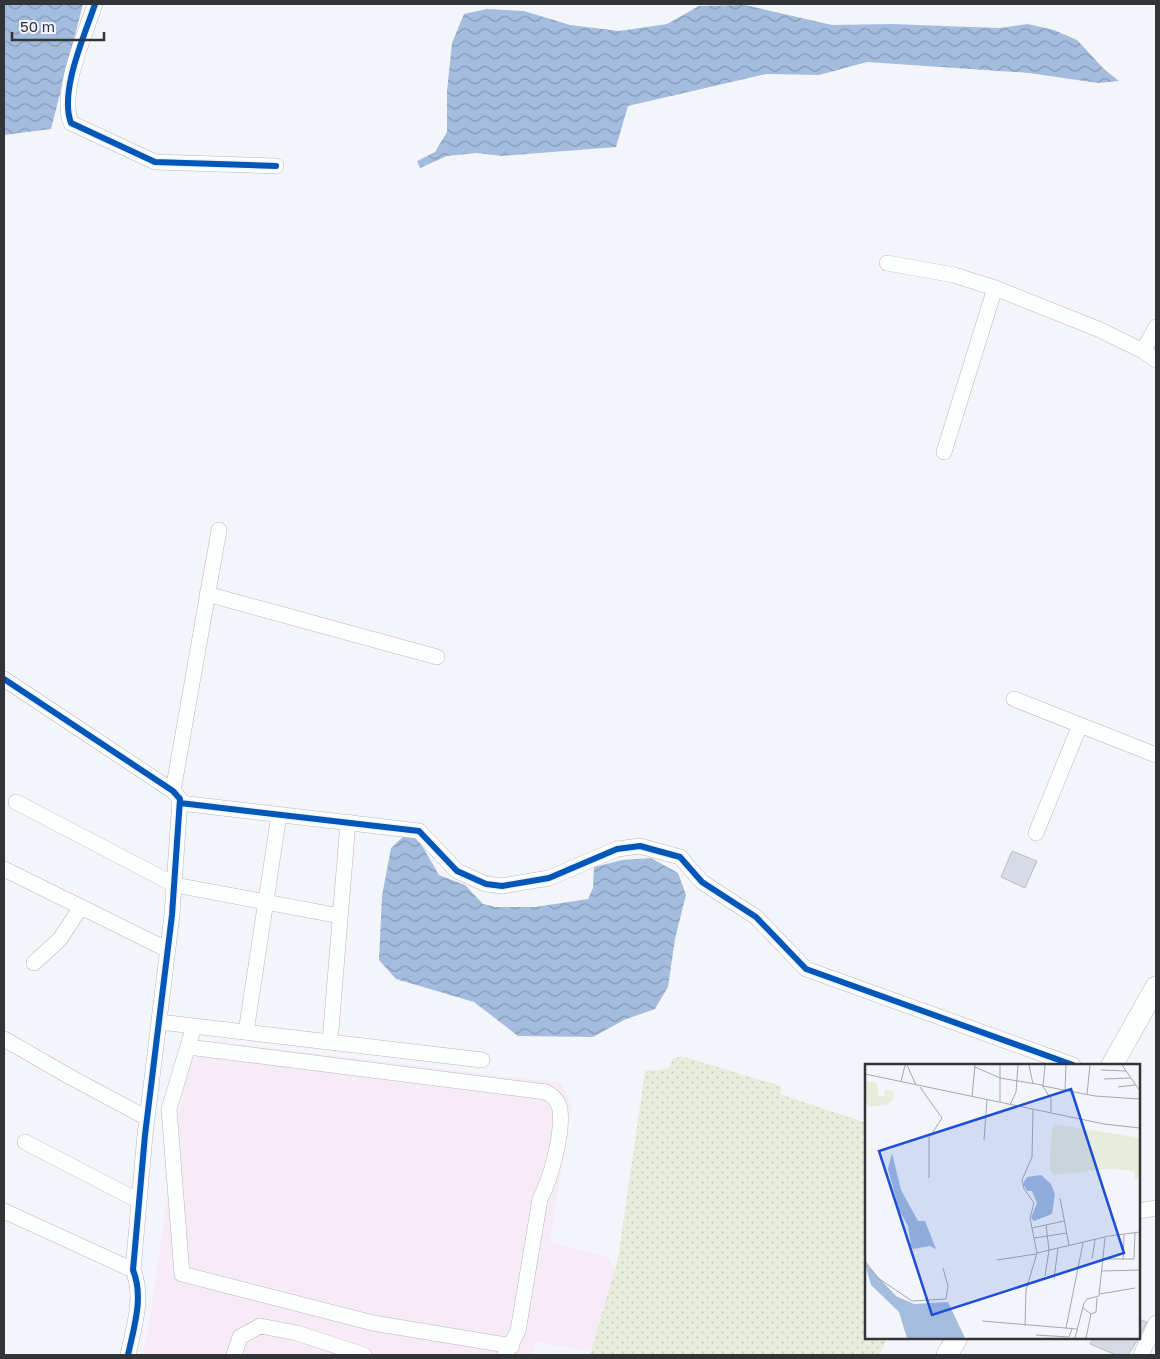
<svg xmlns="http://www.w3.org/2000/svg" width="1160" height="1359" viewBox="0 0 1160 1359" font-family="'Golos Text',sans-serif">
<defs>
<pattern id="grass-dots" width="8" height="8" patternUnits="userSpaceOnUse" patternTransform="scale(1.25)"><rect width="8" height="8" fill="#e8eddb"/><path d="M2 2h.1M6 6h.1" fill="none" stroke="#c7ccbd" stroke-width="1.8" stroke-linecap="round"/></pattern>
<pattern id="water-waves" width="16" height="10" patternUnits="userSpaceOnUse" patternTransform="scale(1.25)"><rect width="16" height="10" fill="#a4bdde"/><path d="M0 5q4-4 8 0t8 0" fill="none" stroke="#869ab5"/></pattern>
</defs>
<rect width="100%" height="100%" fill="#f4f5fb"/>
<path fill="#f6ebf7" d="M190,1039L561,1083L571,1105L550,1242L608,1257L617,1274L598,1344L588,1351L536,1342L531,1355H142L149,1325Z"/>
<path fill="url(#grass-dots)" d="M681,1056L781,1086L780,1094L866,1123V1338H888L879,1355H590L618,1259L645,1071L668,1069L673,1059Z"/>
<path fill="url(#water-waves)" d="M4,4H83L51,129L4,135Z
M745,5L832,25L892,24L999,28L1028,24L1054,30L1077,40L1104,69L1119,81L1098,83L1029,73L867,62L819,75L766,74L628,106L616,147L502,156L477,153L447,156L420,168L417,161L435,152L447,132V91L452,43L464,14L487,9L524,11L570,25L619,31L667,24L699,6Z
M407,833L416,835L439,875L465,885L483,904L496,907H535L588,899L593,888L594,867L622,860L651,858L678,873L686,895L675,939L668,987L655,1009L624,1020L593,1037L518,1036L474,1002L396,979L379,960L382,896L391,848Z"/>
<path fill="#d7dae7" stroke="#bebec2" d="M1012,851L1037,861L1025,888L1001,877Z
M1139,1319L1147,1322L1139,1337Z
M1094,1338H1139L1128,1355H1116L1090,1344Z"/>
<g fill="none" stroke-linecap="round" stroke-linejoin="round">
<defs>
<path id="minor" d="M95,4C85,35 59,91 71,123L155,162L276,166
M887,263L954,275L995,288L1098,329L1143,351L1156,360
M1143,351L1156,327
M944,452L995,288
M207,594L437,657
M4,679L173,791L180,799L172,915L145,1135L133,1270C144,1297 134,1327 128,1355
M1014,699L1156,755
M173,791L219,530
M16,802L175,885L340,916
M180,803L419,831L457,871L486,884L502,886L549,878L617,849L640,846L680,857L702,882L756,917L806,969L1073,1065
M1036,833L1080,725
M4,869L168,950
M34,963L60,939L81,907
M160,1022L482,1060
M194,1026L169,1109L182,1274L373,1323L512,1346
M246,1032L279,815
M4,1039L72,1078L147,1118
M330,1042L348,822
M188,1047L546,1092C553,1096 559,1101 560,1110C563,1134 551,1178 540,1199L518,1331L505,1355
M25,1142L139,1201
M4,1211L133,1270
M1139,1211L1156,1208
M234,1355L240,1337L260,1326L297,1333L364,1355
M1141,1355L1156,1323"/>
<path id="highway" d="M1112,1065L1156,987
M947,1355L957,1338"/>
</defs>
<use href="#minor" stroke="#b8b8bc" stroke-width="16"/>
<use href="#highway" stroke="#b8b8bc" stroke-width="22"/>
<use href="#minor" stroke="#fdfefe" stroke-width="15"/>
<use href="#highway" stroke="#fdfefe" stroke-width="21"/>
<defs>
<path id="cycleway" d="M95,4C85,35 59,91 71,123L155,162L276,166
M4,679L173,791L180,799L172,915L145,1135L133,1270C144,1297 134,1327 128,1355
M180,803L419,831L457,871L486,884L502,886L549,878L617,849L640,846L680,857L702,882L756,917L806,969L1073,1065"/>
</defs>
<use href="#cycleway" stroke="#f1f3fe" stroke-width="9"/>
<use href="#cycleway" stroke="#0057b8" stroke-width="6"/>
</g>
<g transform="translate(865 1064)">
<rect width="275" height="275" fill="#f4f5fb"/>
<path d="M0,17L12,19L14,33L19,32L20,26L29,27L28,36L22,41L4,43L0,36ZM188,60L275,74V115H270L269,107L242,105L189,111L185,106V91Z" fill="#e8eddb"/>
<path d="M27,89L36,126L53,157H60L71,185L65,182L48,185L46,182L43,162L34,146L23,105ZM176,111L186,120L190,130L187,150L169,157L166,154L172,139L167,127H162L158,120L162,113ZM0,199L31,232L49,240L83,238L100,274H42L34,248L6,221Z" fill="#a4bdde"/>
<path fill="none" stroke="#a7a8ad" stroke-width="1" d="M42,1L51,21M164,1L168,20M180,1L178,22L230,32L275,35M257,1L275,27M110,3L135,14L177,21L186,35V48M236,6L261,7M0,10L239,60L275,64M239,15L265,14M36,18L40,1M55,23L77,54L64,74V114M253,23L270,21M200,27L201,1M222,30L225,1M107,33L110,1M135,38V1M145,41L151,28L153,1M168,46L167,93L157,116L159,125L169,139L165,154L172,189M119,76L122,36M195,134L204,181M167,164L199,157M169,174L202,169M227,195L230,176M238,195H269L270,169M132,196L171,190M258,196L259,170M0,197L13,214L47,237L81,235L83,222L78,204M237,207L275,206M180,212L184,186L181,161M189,215L193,184M235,230L270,224M218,244L226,250L221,274M226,250L231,248L232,234M117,257L212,265M160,262L161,226L172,189L244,172L275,168M201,264L218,179M171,271L204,273L207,265M210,274L219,239L222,235L234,232L240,174"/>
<path fill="#1d4ed8" fill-opacity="0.15" stroke="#1d4ed8" stroke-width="2.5" d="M206,25L259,189L67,251L14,87Z"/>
<rect width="275" height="275" fill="none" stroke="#333437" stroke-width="2.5"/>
</g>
<rect width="1160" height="1359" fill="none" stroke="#333437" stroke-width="10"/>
<path d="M12 32v8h92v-8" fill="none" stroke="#333437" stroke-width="2.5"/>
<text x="20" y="32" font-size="15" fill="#333437" stroke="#f1f3fe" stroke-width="4" paint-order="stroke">50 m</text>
</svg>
